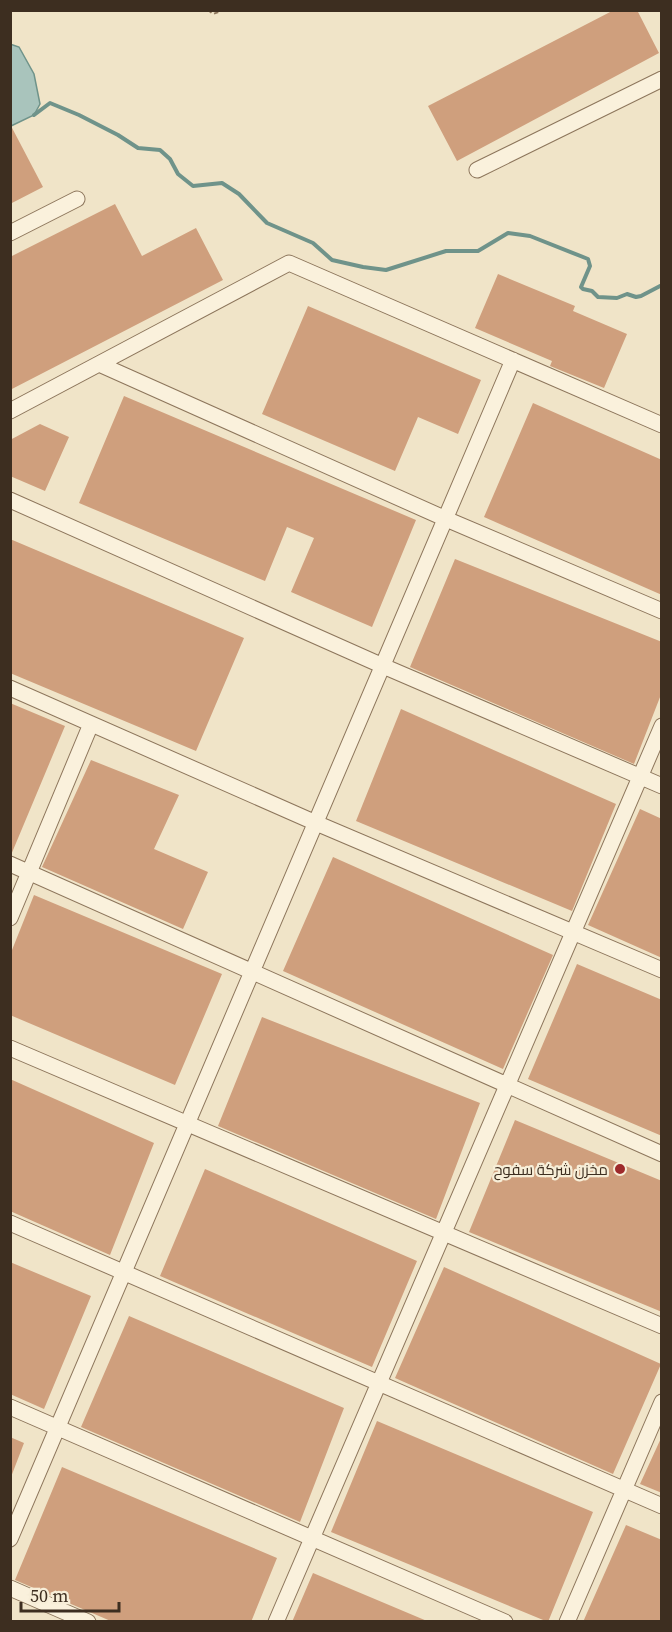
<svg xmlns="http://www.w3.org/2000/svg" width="672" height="1632" viewBox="0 0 672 1632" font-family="'Source Serif 4',Cairo,serif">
<rect width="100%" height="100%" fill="#f0e4c8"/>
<path fill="#a9c4bc" stroke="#6f938a" stroke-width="1.5" d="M10,44L19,47L34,74L40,104L34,115L11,126Z"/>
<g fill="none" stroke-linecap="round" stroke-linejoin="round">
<path stroke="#6f938a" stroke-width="4" d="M34,115L50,103L79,115L118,135L138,148L160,150L170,159L178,174L193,186L222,183L239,194L267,223L313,243L332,260L363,267L386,270L446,251H478L508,233L530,236L588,259L590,266L581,287L583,289L592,291L598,297L617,298L627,294L636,297L641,296L662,285"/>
</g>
<path fill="#cf9f7d" d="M614,10H637L659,53L457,161L428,106Z
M10,124L43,187L10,204Z
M115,204L142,256L196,228L223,280L10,390V257Z
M498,274L575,306L573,311L627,334L604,388L550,366L552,361L475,328Z
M308,306L481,380L458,434L418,417L395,471L262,414Z
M124,396L416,520L372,627L291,592L314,538L287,527L265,581L79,503Z
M533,403L662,460V595L484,517Z
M40,424L69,437L45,491L10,476V440Z
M10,539L244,638L196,751L10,673Z
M455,559L662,642V692L634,764L410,667Z
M10,703L65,726L11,855L10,854Z
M401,709L616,804L572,911L356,821Z
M91,760L179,795L154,849L208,872L183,929L42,867Z
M640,809L662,819V958L588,925Z
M333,857L553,955L503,1069L283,971Z
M34,895L222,974L175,1085L10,1015V955Z
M577,964L662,1000V1136L528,1079Z
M262,1017L480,1103L436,1219L218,1126Z
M10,1079L154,1143L110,1255L10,1211Z
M515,1120L662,1181V1312L469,1232Z
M205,1169L417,1261L372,1367L160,1276Z
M10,1262L91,1296L44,1409L10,1394Z
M444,1267L661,1364L613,1474L395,1378Z
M129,1316L344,1408L300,1522L81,1427Z
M377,1421L593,1512L548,1622L331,1532Z
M662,1436V1493L640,1484Z
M10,1437L24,1443L11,1477H10Z
M62,1467L277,1558L251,1622H113L15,1580Z
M626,1525L662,1540V1622H583Z
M313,1573L427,1621V1622H292Z"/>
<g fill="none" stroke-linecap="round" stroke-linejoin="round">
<defs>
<path id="minor" d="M477,170L662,79
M10,233L77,199
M99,364L446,519L662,611
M10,411L289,263L662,425
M10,500L383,666L662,786
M10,688L316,823L662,970
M10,864L662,1154
M10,918L91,724
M10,1048L662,1326
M10,1223L662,1506
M10,1407L505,1622
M10,1539L513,360
M10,1588L88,1622
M276,1622L662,726
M567,1622L662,1402"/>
</defs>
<use href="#minor" stroke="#8d765c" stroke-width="17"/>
<path stroke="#8d765c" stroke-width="2" stroke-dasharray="4.5 3" stroke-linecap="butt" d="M208,10L213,14L224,10"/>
<use href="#minor" stroke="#faf1dc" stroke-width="15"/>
</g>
<circle fill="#9e2a2b" stroke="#f7eed8" stroke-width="2" cx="620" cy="1169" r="6"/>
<g text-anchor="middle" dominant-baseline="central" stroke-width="4.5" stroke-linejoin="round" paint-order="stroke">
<g font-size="15" fill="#3d2e20" stroke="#f7eed8" text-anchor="end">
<text x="608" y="1169">مخزن شركة سفوح</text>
</g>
</g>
<rect width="672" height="1632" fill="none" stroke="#3d2e20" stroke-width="24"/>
<path d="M21 1602v9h98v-9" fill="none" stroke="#3d2e20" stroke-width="3"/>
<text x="30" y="1602" font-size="18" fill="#3d2e20" stroke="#f7eed8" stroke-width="4.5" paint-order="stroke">50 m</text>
</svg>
